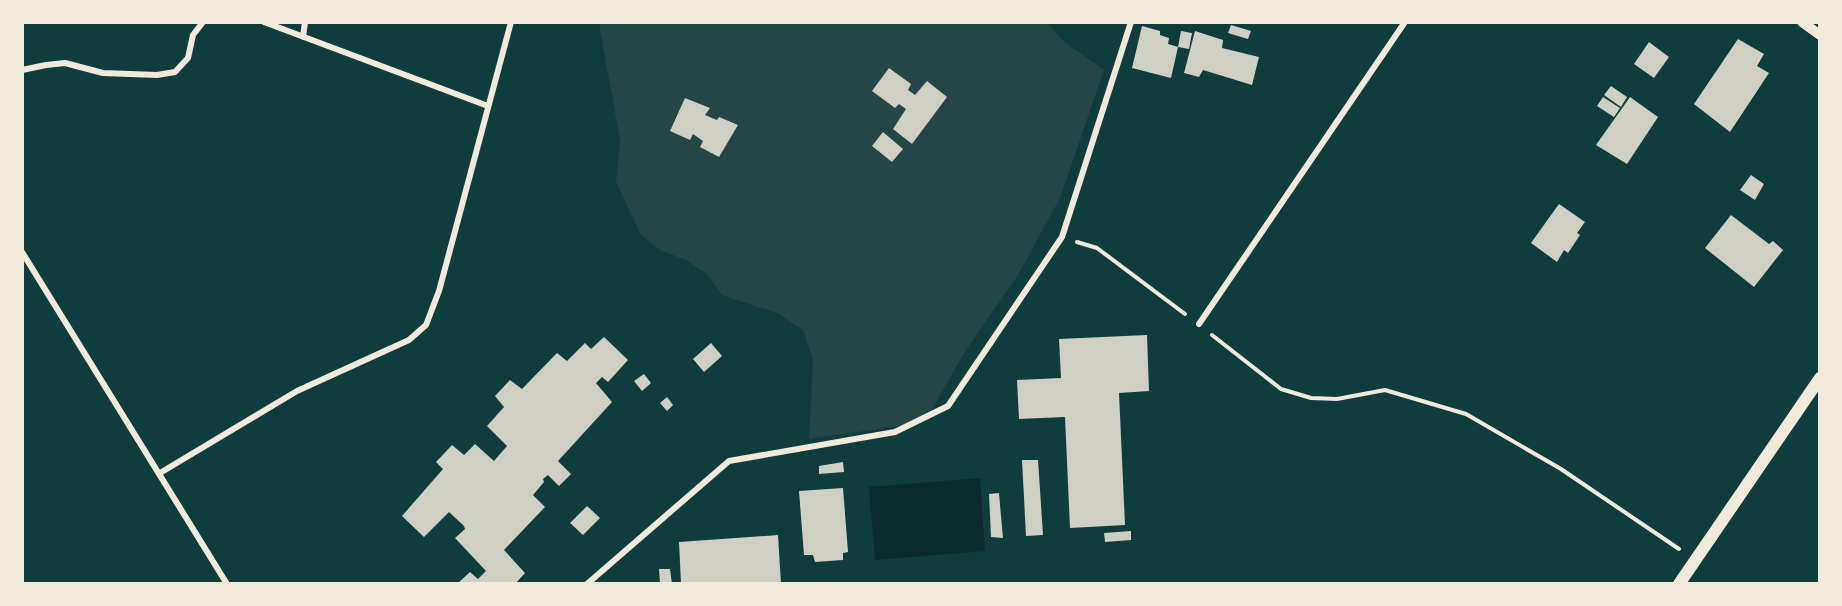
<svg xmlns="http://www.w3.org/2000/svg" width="1842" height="606" viewBox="0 0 1842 606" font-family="Helvetica,sans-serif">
<rect width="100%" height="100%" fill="#0f3d3e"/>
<path fill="#244646" d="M599,23H1048L1063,41L1104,70L1060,198L1018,275L966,350L931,411L920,423L809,439L813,360L803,330L777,313L722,295L707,274L686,260L660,250L641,235L616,182L620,140Z"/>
<path fill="#0a2a2b" d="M980,478L985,551L875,560L869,487Z"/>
<path fill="#cfcfc3" d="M1231,25L1251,31L1248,39L1228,33Z
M1142,26L1160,31V35L1169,38L1168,44L1178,47L1171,78L1132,68Z
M1181,31L1192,33L1189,49L1178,47Z
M1195,31L1223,40L1222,48L1259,57L1252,85L1203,70L1199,77L1184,73Z
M1738,39L1764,54L1757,66L1769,73L1730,132L1694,104Z
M1649,42L1669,57L1654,78L1634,64Z
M889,68L911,84L908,90L915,95L927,81L947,97L912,144L893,129L906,109L899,104L895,108L872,91Z
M1611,86L1627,97L1621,107L1604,95Z
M1603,97L1620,108L1614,117L1597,106Z
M1630,97L1658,117L1627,164L1596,145Z
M685,98L710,108L705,115L717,120L719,117L738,125L719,157L700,147L703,141L693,134L690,140L670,131Z
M883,132L903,149L892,162L872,146Z
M1751,175L1764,184L1755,200L1740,190Z
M1559,204L1585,222L1577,233L1580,235L1568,253L1564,250L1557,262L1531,243Z
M1731,215L1769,244L1773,241L1783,250L1754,287L1705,248Z
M1147,335L1149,391L1119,393L1125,525L1070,528L1065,417L1019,419L1017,380L1061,378L1059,339Z
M604,337L628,360L608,382L602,377L596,383L612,402L558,461L571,474L559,486L548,475L543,479L544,482L533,495L545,507L504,550L525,573L515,584H457L470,572L478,579L486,571L455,538L465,529L464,526L449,512L424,537L402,516L443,469L436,462L452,445L464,455L475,444L494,461L507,446L487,426L504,407L495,396L510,380L522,389L557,353L567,361L585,343L591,349Z
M711,343L722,356L704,372L693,359Z
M644,374L651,383L642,391L634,381Z
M667,397L673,405L667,411L660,403Z
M1022,460H1038L1043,535L1026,536Z
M843,462L844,472L819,474V466Z
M843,488L848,552L843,553V560L815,562L813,555H804L799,491Z
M999,493L1003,538L991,537L989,494Z
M587,506L600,518L583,535L570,523Z
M1131,531V540L1105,542L1104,533Z
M778,535L781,584H681L679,542Z
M659,569H670L672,584H660Z"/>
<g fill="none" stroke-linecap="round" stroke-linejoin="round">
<path stroke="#f1e9da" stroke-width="4" d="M1077,242L1097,248L1185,314
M1212,335L1281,389L1311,398L1337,399L1385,390L1466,414L1561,469L1679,549"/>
<path stroke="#f1e9da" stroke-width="6" d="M264,22L488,106
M303,37L305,22
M22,70L46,65L65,63L103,73L157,75L175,72L188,58L193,35L203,22
M22,252L227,584
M1199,324L1405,22
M160,473L297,391L409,340L426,325L439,291L511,22
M587,584L729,461L895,432L948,406L1062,237L1131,22"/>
<path stroke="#f1e9da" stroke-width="10" d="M1802,22L1820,35"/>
<path stroke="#f1e9da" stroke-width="12" d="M1679,584L1820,378"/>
</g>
<rect width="1842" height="606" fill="none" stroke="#f1e9da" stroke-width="48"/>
</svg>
